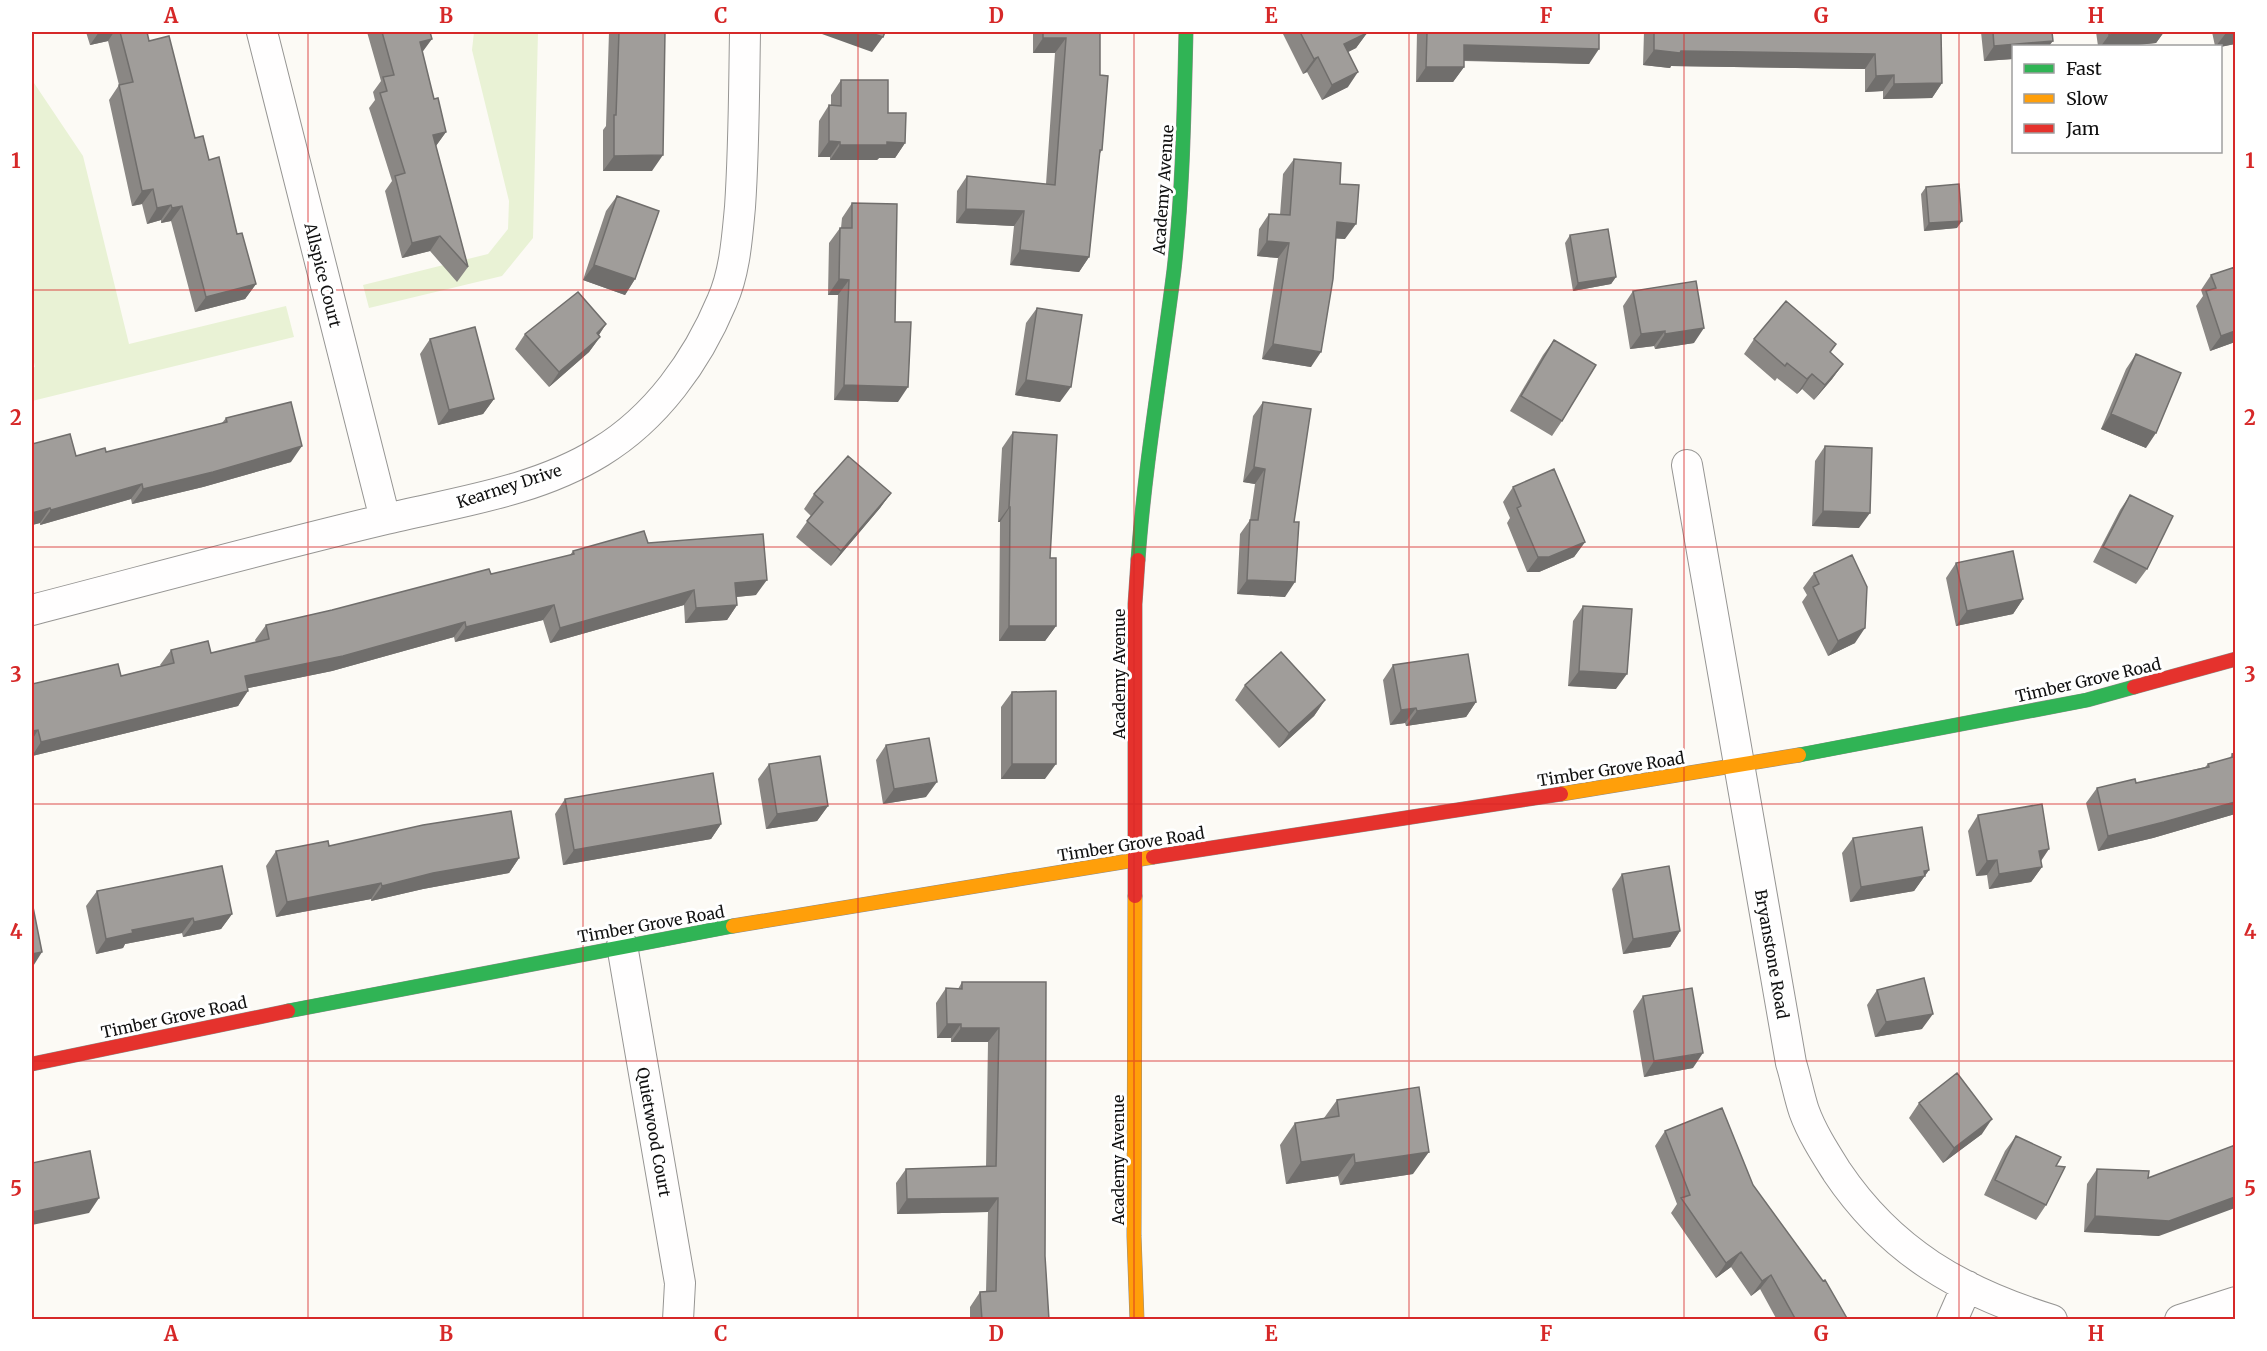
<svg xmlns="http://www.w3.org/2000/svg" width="2267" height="1351" viewBox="0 0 2267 1351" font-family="Merriweather,serif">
<rect width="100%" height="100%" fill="#fcfaf5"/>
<path fill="#e9f2d5" d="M474,32H538L533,238L502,276L369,308L363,285L488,254L508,229L509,201L472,50Z
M32,80L83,156L129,344L286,306L294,337L32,401V368L35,367L32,353Z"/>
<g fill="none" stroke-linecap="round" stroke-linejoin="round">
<defs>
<path id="street" d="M262,32L385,519
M1687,465L1791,1063C1796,1079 1799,1096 1804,1111C1812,1133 1825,1153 1837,1172C1891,1252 1961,1292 2052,1320
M32,610C148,580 265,548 382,520C456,502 535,492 600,452C656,418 697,361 722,301C735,272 737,238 740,207C744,149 744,90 745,32
M622,945L680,1283L678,1320
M1952,1320L1967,1286
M2180,1320L2236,1302"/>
<path id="fast" d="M1138,560C1145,463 1162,366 1174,270C1183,190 1184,112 1186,32
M1799,755L2087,700L2134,687
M288,1011L733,926"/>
<path id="slow" d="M1561,794L1799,755
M1135,896L1134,1236L1137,1320
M733,926L1153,857"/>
<path id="jam" d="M2134,687L2236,659
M1153,857L1561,794
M1135,896V604L1138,560
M32,1064L288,1011"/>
</defs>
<use href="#street" stroke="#969593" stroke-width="32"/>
<use href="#fast" stroke="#8d8c8a" stroke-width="15"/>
<use href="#slow" stroke="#8d8c8a" stroke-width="15"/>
<use href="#jam" stroke="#8d8c8a" stroke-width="15"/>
<use href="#street" stroke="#fffefe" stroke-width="30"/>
<use href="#fast" stroke="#30b455" stroke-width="14"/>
<use href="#slow" stroke="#ff9f0a" stroke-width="14"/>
<use href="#jam" stroke="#e5322d" stroke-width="14"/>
</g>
<path fill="#8a8784" d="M86,32H147L149,41L195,138L209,160L256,284L245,299L195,312L171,221L161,223V220L147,224L142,204L132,206L109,100L119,85L108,41L90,45Z
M367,32H430L422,52L434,99L446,132L436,146L468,267L457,282L430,251L402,258L385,191L392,181L369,108L375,100L373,92L381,81Z
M609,32H665L652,171H603V130L606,126Z
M1033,32H1100V75L1102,150L1099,155L1089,257L1079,272L1010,265L1014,226L956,223L957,191L967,176L1046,184L1055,53H1033Z
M1282,32H1366L1367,33L1356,48L1348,52V87L1322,100L1307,72L1303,74Z
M1417,32H1599L1589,64L1464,61V67L1453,82H1416Z
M1644,32H1941L1942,83L1932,98L1883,99V91L1865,92V69L1671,66L1670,68L1643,65Z
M1981,32H2052L2013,46V59L1984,61Z
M2096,32H2164L2156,43L2128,46H2098Z
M2212,32H2235V44L2220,47L2215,46Z
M841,80L888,113L905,143L895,158H879L877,160H830V157H818L819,121L829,105H831V95Z
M1294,159L1340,184L1345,239L1336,238L1311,367L1262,359L1278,258L1257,256L1259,229L1269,214L1280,215L1283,174Z
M1926,187L1957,228L1924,231L1921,194Z
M617,196L635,279L625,295L583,280L606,211Z
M852,203L895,322L898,402L834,400L838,295H828L829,243L840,228H841L842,218Z
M1570,235L1616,277L1611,284L1573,291L1565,243Z
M2235,267V342L2210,351L2196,306L2203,296L2201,290L2211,275Z
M1633,291L1694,343L1655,349L1654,346L1630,349L1623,306Z
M1037,308L1060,402L1015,395L1026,323Z
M606,324L599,335L600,337L589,352L549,387L515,349L525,334Z
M430,339L494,399L483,414L438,425L420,354Z
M1754,339L1830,353L1843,364L1832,379L1814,400L1802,389L1797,394L1777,378L1775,381L1744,354Z
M1554,340L1562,421L1552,436L1510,411L1543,355Z
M2136,354L2146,448L2101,429L2126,369Z
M1263,402L1294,522L1285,597L1237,594L1240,534L1250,520L1255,484L1243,482L1253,416Z
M226,418L291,462L203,487L132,504L131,499L40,525V523L32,525V444L76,456L106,452L222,423Z
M1013,432L1050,558L1056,626L1045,641H999L1000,522H998L1002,448Z
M1825,446L1859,528L1812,526L1815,461Z
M1513,487L1585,542L1574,557L1539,572H1527L1507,523L1510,518L1503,502Z
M891,493L880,508L831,566L796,537L811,516L804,509L814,494Z
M2130,495L2147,569L2136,584L2093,562L2120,510Z
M648,543L756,595L736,597L737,605L727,620L685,623L684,605L550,643L543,620L455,642L454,637L332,671L248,688L238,706L32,756V684L121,676L161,666L160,665L171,650L211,653L256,642L255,640L266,625L491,574L570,555L573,551Z
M1956,563L2023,599L2013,614L1956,626L1946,578Z
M1814,573L1855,643L1828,656L1802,602L1807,595L1803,588Z
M1583,606L1616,689L1568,686L1573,621Z
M1393,665L1476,702L1466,717L1406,726L1405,723L1390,725L1383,680Z
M1245,685L1325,700L1314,716L1279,748L1235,700Z
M1012,692L1045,779H1001V707Z
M886,745L926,797L883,804L876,760Z
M2235,753V814L2153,838L2098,851L2086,803L2097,788L2136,783L2205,767L2208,764L2230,758L2232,754Z
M769,764L828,806L817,821L766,829L758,779Z
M565,799L721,824L711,839L563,865L555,814Z
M1978,815L2040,861L2042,867L2031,882L1989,889L1987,875L1976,876L1968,831Z
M1853,838L1929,870L1914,891L1850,902L1842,853Z
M329,846L519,858L509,873L423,889L371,901V899L276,917L266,866L276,851Z
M1622,874L1680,931L1670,947L1623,954L1612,889Z
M97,891L232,914L221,929L183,937L182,933L125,944L123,948L96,954L86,906Z
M962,982H1046L1045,1256L1049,1320H970V1307L980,1292H986L988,1212L897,1214L896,1183L906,1169L986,1167L988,1042H951V1038H937L936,1003L946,988L958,989Z
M1877,990L1922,1029L1875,1037L1867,1005Z
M1643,996L1693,1068L1644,1077L1633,1011Z
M1337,1100L1413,1174L1340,1185L1338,1176L1286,1184L1280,1145L1295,1123L1324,1118Z
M1919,1103L1982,1134L1943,1163L1909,1118Z
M1665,1131L1753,1185L1848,1320H1777L1760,1289L1751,1296L1731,1267L1716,1278L1671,1213L1677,1204L1655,1146Z
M2016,1136L2056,1166L2046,1205L2036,1220L1984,1195L2005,1151Z
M2097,1169L2148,1178L2159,1236L2084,1232L2087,1184Z"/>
<path fill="#706e6c" d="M99,32H114L108,41L90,45Z
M824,32H868L883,37L872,52L822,34Z
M2138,32H2164L2156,43L2128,46H2101L2109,35Z
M2231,32H2235V44L2220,47L2216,46L2226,33Z
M1367,33L1356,48L1334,59L1344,44Z
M1043,38H1066L1055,53H1033Z
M432,39L421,54L420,42Z
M2053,41L2049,46H2013V59L1984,61L1994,46Z
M1464,45L1599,49L1589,64L1453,60Z
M1654,50L1875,54L1865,69L1671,66L1670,68L1643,65Z
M1318,57L1307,72L1303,74L1314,59Z
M1426,67H1464L1453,82H1416Z
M1358,72L1348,87L1322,100L1332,85Z
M1894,75L1883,91L1865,92L1876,76Z
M1942,83L1932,98L1883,99L1894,84Z
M446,132L435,147L433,135Z
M829,141L840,142L830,157H818Z
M887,142L905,143L895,158H879L877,160H830L840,145Z
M663,155L652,171H603L614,156Z
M153,189L142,204L132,206L142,191Z
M171,205L161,220L147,224L157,208Z
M182,206L171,221L161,223L172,208Z
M966,209L1024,211L1014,226L956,223Z
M1962,221L1957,228L1924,231L1929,223Z
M1337,222L1356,224L1345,239L1327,238Z
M440,236L430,251L402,258L412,243Z
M1267,241L1289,243L1278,258L1257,256Z
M1020,250L1089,257L1079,272L1010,265Z
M594,265L635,279L625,295L583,280Z
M1616,277L1611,284L1573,291L1578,283Z
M839,279L849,280L838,295H828Z
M256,284L245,299L195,312L206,297Z
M606,324L596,339L597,333Z
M1704,328L1694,343L1655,349L1665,334Z
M1665,331L1654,346L1630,349L1641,334Z
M2235,331V342L2210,351L2221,336Z
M600,337L589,352L549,387L559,372Z
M1273,344L1321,352L1311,367L1262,359Z
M1843,364L1832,379L1814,400L1825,385Z
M1812,374L1802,389L1797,394L1807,379Z
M1026,380L1071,387L1060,402L1015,395Z
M844,385L908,387L898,402L834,400Z
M494,399L483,414L438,425L449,410Z
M2111,414L2156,433L2146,448L2101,429Z
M302,446L291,462L203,487L132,504L143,489Z
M1254,467L1265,469L1255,484L1243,482Z
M142,484L131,499L40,525L51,510Z
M891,493L880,508L831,566L841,551Z
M1009,507H1010L1000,522H998Z
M50,508L40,523L32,525V513Z
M1823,511L1870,513L1859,528L1812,526Z
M1585,542L1574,557L1539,572H1527L1538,557Z
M767,580L756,595L725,598L735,583Z
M1247,580L1295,582L1285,597L1237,594Z
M694,590L684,605L550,643L560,628Z
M2023,599L2013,614L1956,626L1967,611Z
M554,605L543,620L455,642L466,627Z
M737,605L727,620L685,623L696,608Z
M465,622L454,637L332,671L234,691L245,676Z
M1009,626H1056L1045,641H999Z
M1865,628L1855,643L1828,656L1838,641Z
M1579,671L1627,674L1616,689L1568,686Z
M248,691L238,706L32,756L41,742Z
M1325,700L1314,716L1279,748L1289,733Z
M1476,702L1466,717L1406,726L1417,711Z
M1416,708L1405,723L1390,725L1401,710Z
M38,730L32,740V731Z
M1012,764H1056L1045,779H1001Z
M937,782L926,797L883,804L894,789Z
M2235,802V814L2153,838L2098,851L2108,836Z
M828,806L817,821L766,829L777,814Z
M721,824L711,839L563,865L574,850Z
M2049,849L2039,864V851Z
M519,858L509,873L423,889L371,901L382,886L433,873Z
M1997,860L1987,875L1976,876L1987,861Z
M2042,867L2031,882L1989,889L1999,874Z
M1929,870L1914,891L1850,902L1861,887Z
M381,883L371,899L276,917L287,902Z
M232,914L221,929L183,937L194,922Z
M193,918L182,933L125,944L123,948L96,954L106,939L132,930Z
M1680,931L1670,947L1623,954L1633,939Z
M42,952L32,968V954Z
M1933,1014L1922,1029L1875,1037L1886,1022Z
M947,1024H961L951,1038H937Z
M961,1028H999L988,1042H951Z
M1703,1053L1693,1068L1644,1077L1654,1061Z
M1992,1119L1982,1134L1943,1163L1954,1148Z
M1429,1152L1413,1174L1340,1185L1355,1163Z
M1354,1154L1338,1176L1286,1184L1301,1162Z
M2235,1197V1208L2159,1236L2084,1232L2095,1216Z
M99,1198L89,1213L32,1225V1212Z
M998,1198L988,1212L897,1214L907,1199Z
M1741,1252L1731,1267L1716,1278L1726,1263Z
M1771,1275L1760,1289L1751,1296L1762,1281Z"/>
<path fill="#a09d9a" stroke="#706e6c" stroke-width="1.5" d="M120,32H147L149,41L169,36L195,138L203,136L209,160L219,157L237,234L242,233L256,284L206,297L182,206L172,208L171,205L157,208L153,189L142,191L119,85L133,82Z
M382,32H430L432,39L420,42L434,99L438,98L446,132L433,135L468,267L440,236L412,243L395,176L405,173L380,93L387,91L383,77L394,75Z
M619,32H665L663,155L614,156V115H616Z
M868,32H885L883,37Z
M1043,32H1100V75L1108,76L1102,150H1100L1089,257L1020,250L1024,211L966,209L967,176L1055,185L1066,38H1043Z
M1300,32H1366L1367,33L1344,44L1358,72L1332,85L1318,57L1314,59Z
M1427,32H1599V49L1464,45V67H1426Z
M1654,32H1941L1942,83L1894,84V75L1876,76L1875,54L1681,51L1680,53L1654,50Z
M1993,32H2052L2053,41L1994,46Z
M2109,32H2138L2109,35Z
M841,80H888V113H906L905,143L887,142V145H840V142L829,141V105L841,106Z
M1294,159L1341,163L1340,184L1359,185L1356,224L1337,222L1333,279L1321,352L1273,344L1289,243L1267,241L1269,214L1290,215Z
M1959,184L1962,221L1929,223L1926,187Z
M617,196L659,211L635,279L594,265Z
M852,203L897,204L895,322H911L908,387L844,385L849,280L839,279L840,228H852Z
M1608,229L1616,277L1578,283L1570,235Z
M2235,267V331L2221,336L2206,291L2216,288L2211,275Z
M1696,281L1704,328L1665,334V331L1641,334L1633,291Z
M578,292L606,324L597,333L600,337L559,372L525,334Z
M1786,301L1836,344L1830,352L1843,364L1825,385L1812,374L1807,379L1787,363L1785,366L1754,339Z
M1037,308L1082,315L1071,387L1026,380Z
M475,327L494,399L449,410L430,339Z
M1554,340L1596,365L1562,421L1521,396Z
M2136,354L2181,373L2156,433L2111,414Z
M291,402L302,446L213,472L143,489L142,484L51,510L50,508L32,513V444L70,434L76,456L105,448L106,452L227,422L226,418Z
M1263,402L1311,409L1294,522H1299L1295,582L1247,580L1250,520H1258L1265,469L1254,467Z
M1013,432L1057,435L1050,558H1056V626H1009L1010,507H1009Z
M1825,446L1872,448L1870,513L1823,511Z
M848,456L891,493L841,551L807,521L823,502L814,494Z
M1554,469L1585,542L1549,557H1538L1517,508L1521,506L1513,487Z
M2130,495L2173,516L2147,569L2103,547Z
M644,531L648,543L763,534L767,580L735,583L737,605L696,608L694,590L560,628L554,605L466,627L465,622L343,656L245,676L248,691L41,742L38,730L32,731V684L118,664L121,676L174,663L171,650L208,641L211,653L269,639L266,625L332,610L489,569L491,574L574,554L573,551Z
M2013,551L2023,599L1967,611L1956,563Z
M1852,555L1867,587L1865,628L1838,641L1813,587L1819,584L1814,573Z
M1583,606L1632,609L1627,674L1579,671Z
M1281,652L1325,700L1289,733L1245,685Z
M1468,654L1476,702L1417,711L1416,708L1401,710L1393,665Z
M1056,691V764H1012V692Z
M929,738L937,782L894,789L886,745Z
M2235,753V802L2164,822L2108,836L2097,788L2135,779L2136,783L2209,767L2208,764L2233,757L2232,754Z
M820,756L828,806L777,814L769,764Z
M713,773L721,824L574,850L565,799Z
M2042,804L2049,849L2039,851L2042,867L1999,874L1997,860L1987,861L1978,815Z
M511,811L519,858L433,873L382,886L381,883L287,902L276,851L328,841L329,846L423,825Z
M1922,827L1929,870L1924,871L1925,876L1861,887L1853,838Z
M222,866L232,914L194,922L193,918L132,930L133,933L106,939L97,891Z
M1669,866L1680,931L1633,939L1622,874Z
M32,907H33L42,952L32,954Z
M1924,978L1933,1014L1886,1022L1877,990Z
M962,982H1046L1045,1256L1049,1320H982L980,1292L996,1291L998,1198L907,1199L906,1169L996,1166L999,1028H961V1024H947L946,988L962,989Z
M1692,988L1703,1053L1654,1061L1643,996Z
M1957,1073L1992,1119L1954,1148L1919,1103Z
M1419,1087L1429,1152L1355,1163L1354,1154L1301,1162L1295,1123L1339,1116L1337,1100Z
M1722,1108L1753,1185L1823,1281L1825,1280L1848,1320H1796L1771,1275L1762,1281L1741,1252L1726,1263L1681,1198L1690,1195L1665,1131Z
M2016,1136L2061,1157L2056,1166L2065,1167L2046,1205L1995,1180Z
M2235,1145V1197L2169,1221L2095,1216L2097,1169L2149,1171L2148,1178Z
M90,1151L99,1198L32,1212V1163Z"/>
<path fill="none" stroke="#d62828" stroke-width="1.5" stroke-opacity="0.55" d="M308,32V1320M583,32V1320M858,32V1320M1134,32V1320M1409,32V1320M1684,32V1320M1959,32V1320M32,290H2236M32,547H2236M32,804H2236M32,1061H2236"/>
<g text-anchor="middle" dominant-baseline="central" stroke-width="6" stroke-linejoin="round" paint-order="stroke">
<g font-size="16" fill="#101010" stroke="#fff">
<text transform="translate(1163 190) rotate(-86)">Academy Avenue</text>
<text transform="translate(323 275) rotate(76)">Allspice Court</text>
<text transform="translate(509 486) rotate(-18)">Kearney Drive</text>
<text transform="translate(1119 674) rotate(-90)">Academy Avenue</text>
<text transform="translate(2088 680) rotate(-13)">Timber Grove Road</text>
<text transform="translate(1611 769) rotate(-9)">Timber Grove Road</text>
<text transform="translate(1131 844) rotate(-9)">Timber Grove Road</text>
<text transform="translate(651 924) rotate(-10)">Timber Grove Road</text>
<text transform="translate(1772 954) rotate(80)">Bryanstone Road</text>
<text transform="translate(174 1017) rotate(-12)">Timber Grove Road</text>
<text transform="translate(654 1132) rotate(80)">Quietwood Court</text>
<text transform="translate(1118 1160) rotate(-90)">Academy Avenue</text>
</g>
</g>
<rect width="2267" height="1351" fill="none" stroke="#ffffff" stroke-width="66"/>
<rect x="2012" y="45" width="210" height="108" fill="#ffffff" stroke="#9f9f9f" stroke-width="1.5"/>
<rect x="2024" y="64" width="30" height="9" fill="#30b455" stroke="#9f9f9f" stroke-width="1.5"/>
<text x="2066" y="75" font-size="18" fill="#101010">Fast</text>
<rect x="2024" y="94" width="30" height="9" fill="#ff9f0a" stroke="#9f9f9f" stroke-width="1.5"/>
<text x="2066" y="105" font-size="18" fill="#101010">Slow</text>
<rect x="2024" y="124" width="30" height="9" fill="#e5322d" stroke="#9f9f9f" stroke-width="1.5"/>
<text x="2066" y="135" font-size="18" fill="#101010">Jam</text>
<rect x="33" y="33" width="2201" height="1285" fill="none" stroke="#d62828" stroke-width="2"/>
<g font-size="20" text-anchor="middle" font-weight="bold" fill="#d62828">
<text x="171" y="23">A</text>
<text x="446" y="23">B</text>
<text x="721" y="23">C</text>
<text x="996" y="23">D</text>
<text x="1271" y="23">E</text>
<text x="1546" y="23">F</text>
<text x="1821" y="23">G</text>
<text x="2096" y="23">H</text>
<text x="16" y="168">1</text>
<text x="2250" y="168">1</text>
<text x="16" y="425">2</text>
<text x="2250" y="425">2</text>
<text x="16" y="682">3</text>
<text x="2250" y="682">3</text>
<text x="16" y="939">4</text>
<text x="2250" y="939">4</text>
<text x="16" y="1196">5</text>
<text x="2250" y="1196">5</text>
<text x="171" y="1341">A</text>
<text x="446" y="1341">B</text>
<text x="721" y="1341">C</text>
<text x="996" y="1341">D</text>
<text x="1271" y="1341">E</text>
<text x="1546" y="1341">F</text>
<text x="1821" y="1341">G</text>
<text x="2096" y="1341">H</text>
</g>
</svg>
